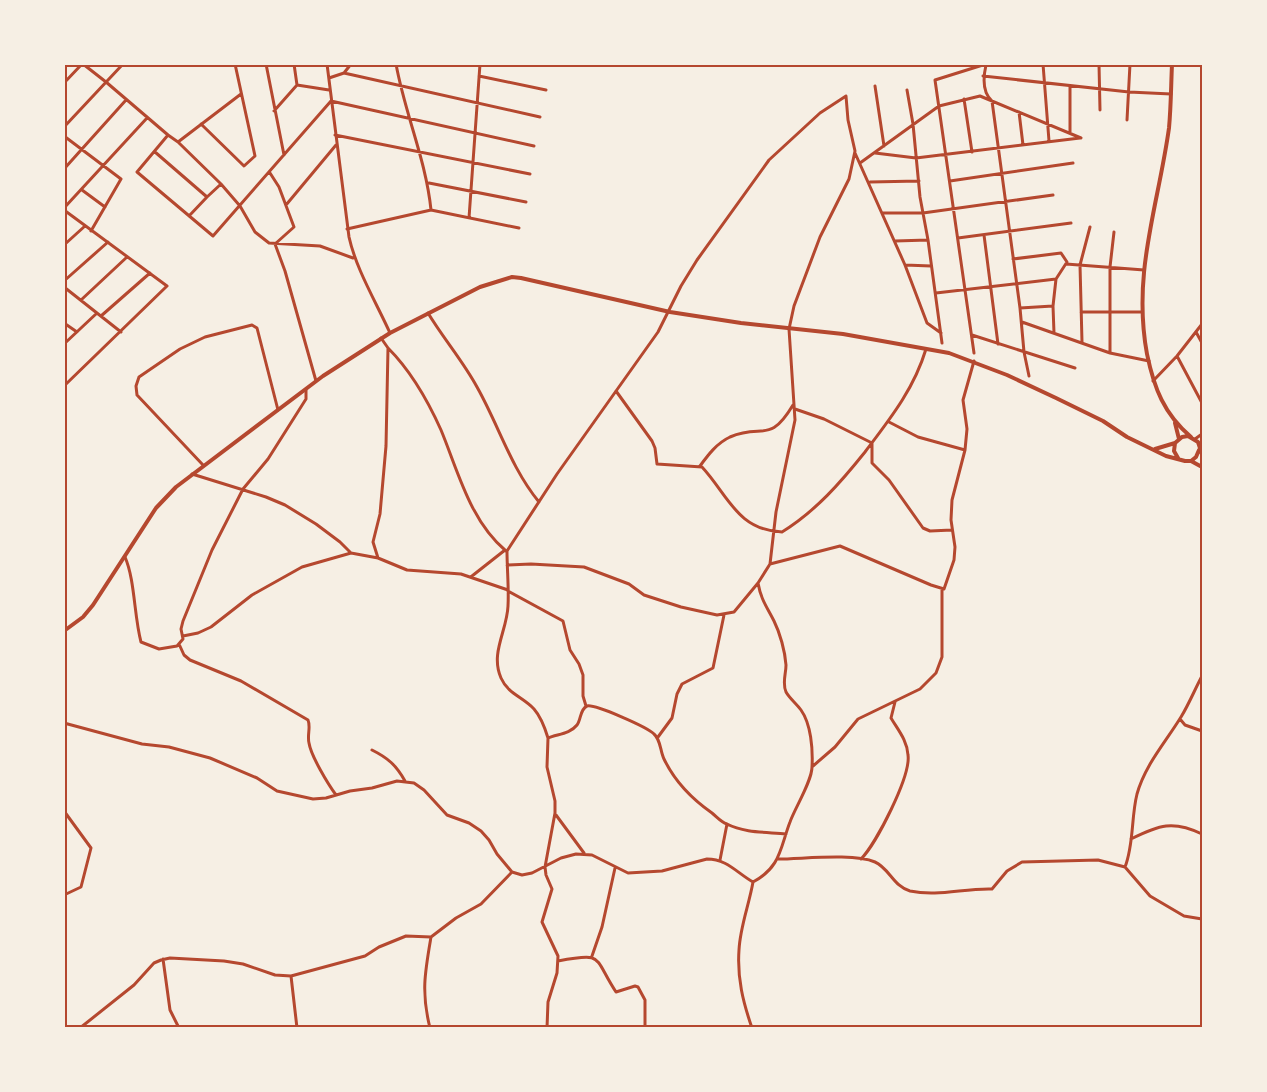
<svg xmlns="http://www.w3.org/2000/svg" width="1267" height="1092" viewBox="0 0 1267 1092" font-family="'Noto Sans',sans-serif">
<rect width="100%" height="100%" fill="#f6efe4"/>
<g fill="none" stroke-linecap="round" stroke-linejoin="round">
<path stroke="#b5482f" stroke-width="3" d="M83,64L106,82L168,135
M266,64L284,155
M294,64L297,85
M327,64L349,237C356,269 376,302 390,333
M396,64C405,114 426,160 431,210
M1043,64L1049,141
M1099,64L1100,110
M986,65C983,78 982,92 992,101L1020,308L1024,352L1029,376
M344,73L540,117
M479,76L546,90
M983,76L1129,92L1171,94
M329,78L344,73L351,64
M64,83L82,64
M875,86L884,146
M907,90L913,124L920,197L928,240L942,343
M241,94L178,142L221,184L240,206L255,232L269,243L320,246L353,258
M964,99L972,152
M274,111L297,85L329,90
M1019,112L1023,145
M1127,120L1130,64
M201,124L244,166L255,156L235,64
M64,127L123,64
M1070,132V86
M335,135L530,174
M64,136L121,179L91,231
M178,142L168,135L137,172L213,236L331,101L534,146
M155,152L207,197L221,184
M855,153L905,265L927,323L941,333
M875,153L916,158L1080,138
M860,163L939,106L980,96L1081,138
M64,169L126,100
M270,173L279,187L294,227L275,244L285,271L316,381
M950,181L1073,163
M870,182L919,181
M429,183L526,202
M82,190L105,207
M286,205L336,145
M64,208L147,118
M64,210L167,286L64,386
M883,213H923L1053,195
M189,216L207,197
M469,218L480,64
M347,229L431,210L519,228
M984,235L998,344
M958,238L1071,223
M895,241L928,240
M64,245L85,226
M1013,259L1061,253L1067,262L1056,279L1053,306L1054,333
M1066,264L1144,270
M905,265L931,266
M64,281L108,242
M64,287L121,332
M936,293L1056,279
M81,300L127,257
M1020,308L1053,306
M1081,312H1142
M428,313C443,338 463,361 477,387C499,426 511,468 539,502
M101,316L150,273
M1022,322L1110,353L1149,361
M64,323L77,332
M1196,332L1202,343
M972,335L1075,368
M381,338L388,348
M1082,342L1080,265L1090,227
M64,344L97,313
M974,353L935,80L986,64
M1110,353V267L1114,232
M1177,356L1202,403
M1153,381L1177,356L1202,324
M616,391L652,441L655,448L657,464L702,467C728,495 737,530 782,532C816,511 841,482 865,452C890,419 914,389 926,349
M795,409L824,419L872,443V463L889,480L923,528L930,531L952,530
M889,422L918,437L965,450
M1195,439L1202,434
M203,465L137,395L136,386L139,377L180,349L205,337L252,325L257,328L278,410
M700,466C708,455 717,443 730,437C763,423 769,445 793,405
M192,474L266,497L285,505L316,524L340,542L351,553L378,558L407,570L461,574L508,590
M125,557C135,580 134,616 141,642L159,649L177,646L183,639L181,629L183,621L212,550L243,489L268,459L306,399V390
M378,558L373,542L380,514L386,446L388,348C411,371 428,401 441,430C458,471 470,521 506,551
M770,564L840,546L931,585L944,589L954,560L955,547L951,520L952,500L965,450L967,429L963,400L974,361
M507,565L531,564L584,567L629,584L644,595L681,607L717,615L734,612L758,583L770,564L776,512L795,420L789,329L794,306L820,237L849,179L855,151L848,120L846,96L820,113L769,160L697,260L681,286L658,332L557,474L507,551C507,569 509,588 508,606C507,631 490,653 501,678C508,694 523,697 534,709C541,717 545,728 548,738C557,734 570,734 577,725C581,720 580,709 587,706C595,704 647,727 654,734C661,740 660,751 664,759C675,782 692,799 712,813C717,817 721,822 727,824C744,833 767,832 786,834
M472,576L505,550
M508,591L563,621L570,650L579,664L583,675V696L586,706
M183,636L198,633L211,627L252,595L302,567L351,553
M179,644L184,655L190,660L241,681L308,720C311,727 307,735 309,743C311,756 328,784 336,795
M1180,719L1185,725L1202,731
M64,723L142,744L169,747L210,758L257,778L277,791L313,799L326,798L350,791L372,788L397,781L414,783L424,790L447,815L469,823L481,831L489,840L497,854L512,872L522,875L532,873L561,858L576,854L592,855L628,873L662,871L707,859C727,859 737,873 753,882
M658,737L672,718L677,694L682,684L713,668L724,615
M372,750C388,758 396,765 405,781
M813,766L835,747L858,719L920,689L936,673L942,657V589
M64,811L91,848L81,887L64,895
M556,815L584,853
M1131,839C1159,825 1173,820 1202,834
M778,859C803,859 853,853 875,862C889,868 894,887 910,891C938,897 964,888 992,889L1007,871L1022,862L1098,860L1125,867L1150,896L1184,916L1202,919
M861,859C876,844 911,776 908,755C907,740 898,730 891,718L895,702
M720,860L727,824
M1125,867C1134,844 1131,818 1137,794C1145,765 1165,743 1181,717C1189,704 1195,689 1202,676
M592,956L602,927L615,868
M163,959L170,1010L179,1028
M558,961C605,952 593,957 616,992L635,986L638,987L645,1000V1028
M291,976L365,956L379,947L406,936L431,937
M80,1028L134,985L154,963L161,960L170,958L224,961L243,964L275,975L291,976L297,1028
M430,1028C421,992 425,972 431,937L456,918L481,904L512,872
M547,1028L548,1002L557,973L558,956L542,922L552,889L546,875L545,867L555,813V801L547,767L548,738
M752,1028C743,1002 737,978 739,950C740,927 749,905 753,882C781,867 780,848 790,822C795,808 812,781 812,767C813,749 811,724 801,710C796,703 790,699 786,692C782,683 786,674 786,665C785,651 780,633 774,621C767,607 761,600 758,583"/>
<path stroke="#b5482f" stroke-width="4" d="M1172,64C1171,86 1171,107 1169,128C1158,207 1132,273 1147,354C1154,388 1164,414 1191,437
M1175,423L1179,439
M1175,443L1174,451L1178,458
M1155,449L1175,443L1182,437L1188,436L1198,442L1202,454
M1191,461L1196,457L1199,450
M64,631L83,617L93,605L156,508L176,487L323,376L390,333L480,287L512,277L521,278L670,312L741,323L843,334L949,353L1007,375L1056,398L1103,421L1127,437L1166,456L1185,461H1191L1202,467"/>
</g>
<rect width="1267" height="1092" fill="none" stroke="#f6efe4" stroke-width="132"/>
<rect x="66" y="66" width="1135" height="960" fill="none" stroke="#b5482f" stroke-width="2"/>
</svg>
